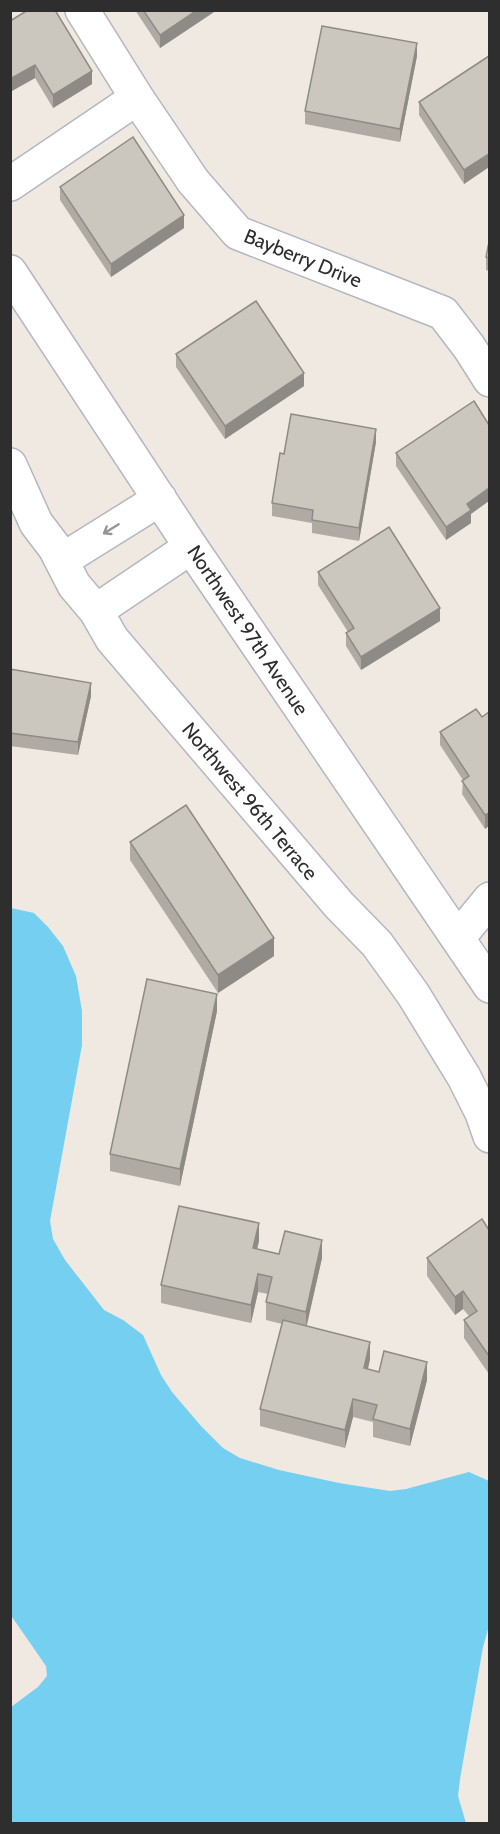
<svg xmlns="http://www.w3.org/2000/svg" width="500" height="1834" viewBox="0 0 500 1834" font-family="Cabin,sans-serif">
<rect width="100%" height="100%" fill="#efe9e1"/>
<path fill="#75cff0" d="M11,908L34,913L48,927L63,946L76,976L82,1011V1045L50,1221L53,1239L65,1260L104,1310L123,1320L143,1335L161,1375L172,1392L201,1426L223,1448L240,1458L279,1470L339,1483L390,1491L406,1489L469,1472L489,1481V1626L483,1647L460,1779L458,1796L466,1823H11V1707L38,1687L47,1676L46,1666L10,1614Z"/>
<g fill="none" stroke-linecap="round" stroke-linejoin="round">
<defs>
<path id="minor" d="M82,10L137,98L193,181L238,233L443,313L469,347L490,380
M10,184L137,98
M10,272L191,547L490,986
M10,465L36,523L55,548L74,585L96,611L112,639L339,905L377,944L413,994L464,1077L482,1113L490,1136
M61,558L75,552L160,499
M96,611L191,547
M458,938L490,899"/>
</defs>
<use href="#minor" stroke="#b4b7c1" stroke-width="36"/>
<use href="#minor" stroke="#fff" stroke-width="33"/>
</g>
<path fill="#afaba4" d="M135,10H217L160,48Z
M10,21L92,84L53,108L35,78L10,92Z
M417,56L400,142L305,124V111Z
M489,56V167L464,184L419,115V102Z
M60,187L184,228L111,277L60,200Z
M489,242V271L486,270V257Z
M176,354L304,386L225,439L176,367Z
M376,442L359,541L312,533V523L272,516V503L284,454Z
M396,453L471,514V523L446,540L396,466Z
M318,572L440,621L361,670L346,646V633L348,632L318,585Z
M10,669L91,696L78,755L10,746Z
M489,712L485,829L462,794L463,780L440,745V732L482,717Z
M130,842L274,956L218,993L130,860Z
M217,1011L180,1186L110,1171V1154Z
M489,1230V1374L464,1338V1320L469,1316L463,1309L455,1315L427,1276V1258Z
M259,1241L257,1249L279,1254L322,1258L306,1326L370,1359L368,1369L379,1372L427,1380L410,1446L373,1437V1422L353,1417L345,1448L260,1426V1409L282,1324L266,1320V1302L268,1294L258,1292L251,1323L161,1303V1285Z"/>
<path fill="#8e8b86" d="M197,10H217L160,48V35Z
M417,43V56L400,142V129Z
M35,65V78L10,92V79Z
M92,71V84L53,108V95Z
M489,154V167L464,184V170Z
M184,215V228L111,277V264Z
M304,373V386L225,439V426Z
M376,429V442L359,541V528Z
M489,488V501L471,514V523L446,540V527L467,504Z
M440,608V621L361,670V657Z
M91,683V696L78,755V742Z
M489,813V826L485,829V815Z
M274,938V956L218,993V975Z
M217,994V1011L180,1186V1169Z
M259,1223V1241L253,1265V1248Z
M322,1240V1258L306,1329V1312Z
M258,1274V1292L251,1323V1305Z
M463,1291V1309L455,1315V1297Z
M370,1342V1359L364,1386V1368Z
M427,1362V1380L410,1446V1429Z
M353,1399V1417L345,1448V1430Z"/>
<path fill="#cbc7bf" stroke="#8e8b86" stroke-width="1.5" d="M28,10H55L92,71L53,95L35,65L10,79V21Z
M143,10H197L160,35Z
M322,26L417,43L400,129L305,111Z
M489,56V154L464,170L419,102Z
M133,137L184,215L111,264L60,187Z
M489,242V258L486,257Z
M256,301L304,373L225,426L176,354Z
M474,401L489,425V488L467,504L471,510L446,527L396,453Z
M291,414L376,429L359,528L312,520L313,510L272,503L280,453L284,454Z
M389,527L440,608L361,657L346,633L354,628L318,572Z
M10,669L91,683L78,742L10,733Z
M476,709L482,717L489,712V813L485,815L462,781L469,776L440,732Z
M186,805L274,938L218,975L130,842Z
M147,979L217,994L180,1169L110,1154Z
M179,1206L259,1223L253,1248L279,1254L285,1231L322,1240L306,1312L266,1302L272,1277L258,1274L251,1305L161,1285Z
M482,1219L489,1230V1356L464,1320L477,1311L463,1291L455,1297L427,1258Z
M283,1320L370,1342L364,1368L379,1372L384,1351L427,1362L410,1429L373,1419L377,1405L353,1399L345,1430L260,1409Z"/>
<defs><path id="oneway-shaft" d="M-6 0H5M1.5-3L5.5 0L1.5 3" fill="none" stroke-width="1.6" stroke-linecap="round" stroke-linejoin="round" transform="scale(1.5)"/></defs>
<use stroke="#969696" href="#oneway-shaft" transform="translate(111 529) rotate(148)"/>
<g text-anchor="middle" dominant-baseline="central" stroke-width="5" stroke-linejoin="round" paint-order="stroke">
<g font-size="20" fill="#2e2e2e" stroke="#fff">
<text transform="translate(303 258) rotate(22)">Bayberry Drive</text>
<text transform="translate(248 630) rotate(56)">Northwest 97th Avenue</text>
<text transform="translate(250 801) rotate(50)">Northwest 96th Terrace</text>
</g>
</g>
<rect width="500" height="1834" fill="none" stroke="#2e2e2e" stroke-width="24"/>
</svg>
